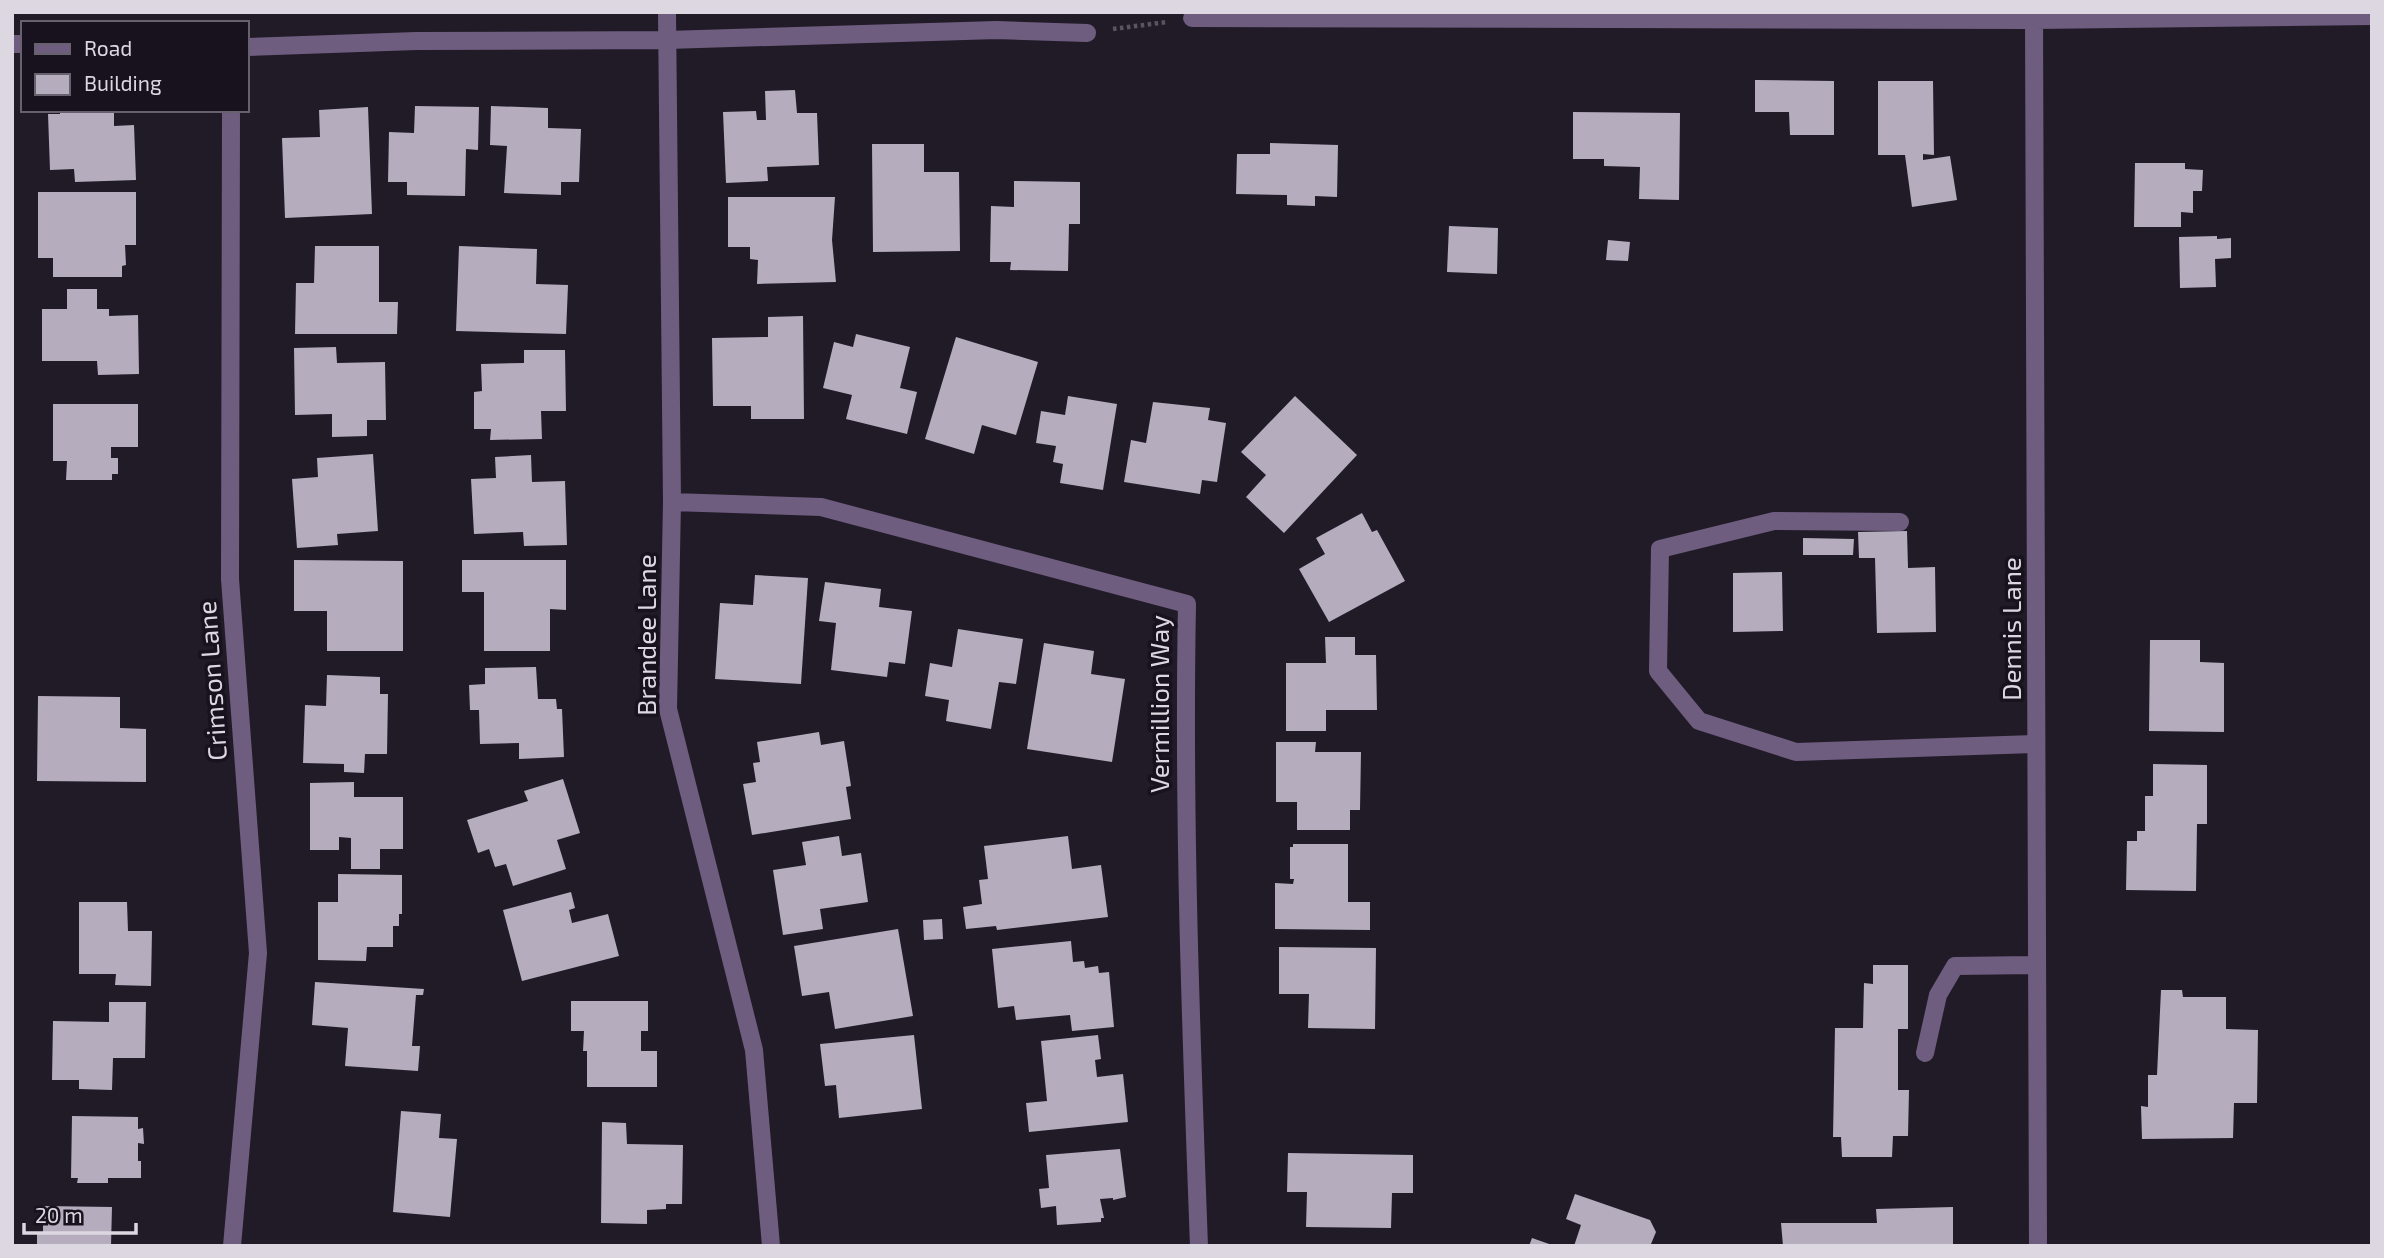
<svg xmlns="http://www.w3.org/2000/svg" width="2384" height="1258" viewBox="0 0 2384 1258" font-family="'Exo 2',sans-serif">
<rect width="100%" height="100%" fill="#211b28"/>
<path fill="#b5acbe" d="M1755,80L1834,81V135H1790L1789,112H1755Z
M1878,81H1933L1934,155L1923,154V160L1950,156L1957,200L1912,207L1905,155H1878Z
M795,90L797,113H817L819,165L767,167L768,181L726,183L723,112L756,111L757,120H766L765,91Z
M415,106L479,107L478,150L466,149L465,196L407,195V182H388L389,132L414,133Z
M491,106L548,108V128L581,129L579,182H561V195L504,193L507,146L490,145Z
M368,107L372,214L285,218L282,138L320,137L319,110Z
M60,110H114V126L134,125L136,180L75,182L74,169L50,170L48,114H60Z
M1573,112L1680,113L1679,200L1639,199L1640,167L1604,166V159H1573Z
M1270,143L1338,145L1337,197L1315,196V206L1287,205V195L1236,194L1237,154H1270Z
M872,144H924V172H959L960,251L873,252Z
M2135,163H2185V169L2203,170L2202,191H2193V213L2181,212V227H2134Z
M1014,181L1080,182V224H1069L1068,271L1010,270L1011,262H990L991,206L1014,207Z
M38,192H136V245H125L126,265L122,266V277H53V258H38Z
M728,197H835L832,240L836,282L757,284L758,260L750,259V247H728Z
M1449,226L1498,228L1497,274L1447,272Z
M2217,236V239L2231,238V258L2215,259L2216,287L2180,288L2179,237Z
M1608,240L1630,242L1628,261L1606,260Z
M315,246H379V302H398L397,334H295L296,283H314Z
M459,246L537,249L536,284L568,285L566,334L456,331Z
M67,289H97V309H109V316L138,315L139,374L98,375L97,361H42V309H67Z
M803,316L804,419H751V406H713L712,338L768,337V317Z
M856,334L910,347L900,388L917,392L907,434L846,419L852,395L823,388L834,342L853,347Z
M956,337L1038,362L1016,435L982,425L974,454L925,439Z
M336,347L337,363L385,362L386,420H367V436L332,437V414L295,415L294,348Z
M524,350H565L566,411H541L542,439L490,440L491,429H474V392L482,391L481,364L524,363Z
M1068,396L1117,404L1103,490L1060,483L1063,464L1053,462L1056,446L1036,443L1041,411L1065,415Z
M1295,396L1357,455L1284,533L1246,497L1266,475L1241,452Z
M1153,402L1210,408L1208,420L1226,423L1217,482L1202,480L1200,494L1124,482L1131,440L1146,443Z
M53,404H138V447H111V458H118V474H112V480H66L67,461H53Z
M373,454L378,531L337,534L338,545L297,548L292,479L318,477L317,458Z
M531,455L532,482L565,481L567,545L524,546L523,532L474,534L471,479L496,478L495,457Z
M1362,513L1372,532L1377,530L1405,581L1329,622L1299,569L1325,554L1316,538Z
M1907,531L1908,568L1935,567L1936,632L1877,633L1875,558H1859L1858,532Z
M1803,538L1854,539L1853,555H1803Z
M294,560L403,561V651H327V611H294Z
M462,560H566V610L550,609V651H484V592H462Z
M1782,572L1783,631L1733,632V573Z
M755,575L808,578L801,684L715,679L720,603L753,605Z
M825,582L881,589L879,607L912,611L905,664L889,662L887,677L831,670L836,623L819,621Z
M958,629L1023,639L1016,684L999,682L991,729L946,721L949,700L925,696L930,663L952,667Z
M1325,637H1355V655H1376L1377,710H1326V731H1286V663H1326Z
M2150,640H2200V662L2224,663V732L2149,731Z
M1044,643L1094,651L1091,674L1125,679L1112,762L1027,749Z
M536,667L538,699H556L557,709H562L564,757L519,759V743L480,744L479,710H470L469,685L485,684V668Z
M327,675L380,677V694H388L387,754H365L364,773L344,772V764L303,763L305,705L326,706Z
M38,696L120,697V728L146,729V782L37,781Z
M819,732L821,745L844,741L851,786L846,787L851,819L752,835L743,784L756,782L753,763L760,762L757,742Z
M1276,742H1316L1315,752H1361L1360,810H1350V830H1297V802H1276Z
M2153,764L2207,765V824H2197L2196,891L2126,890L2127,841H2137V831H2145V796H2153Z
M563,779L580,833L557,840L566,869L513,886L506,864L495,867L489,849L478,853L467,820L528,801L524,791Z
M354,782V797H403V849H380V869H351V838L339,837V850H310V783Z
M839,836L842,856L861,853L868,902L820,909L823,929L783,935L773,870L806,865L802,842Z
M1068,836L1072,869L1101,865L1108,917L997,930L996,926L966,929L963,907L982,904L979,880L988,879L984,846Z
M1293,844H1348V902H1370V930L1275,929V883L1293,884L1294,879H1290V847H1293Z
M338,874L402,875V914H399V926H393V947H367L366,961L318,960V902H338Z
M571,892L575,908L569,910L572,923L608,914L619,956L522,981L503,910Z
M79,902H127L128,931H152L151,986L115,985L116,974H79Z
M942,919L943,939L924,940L923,920Z
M898,929L913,1016L835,1029L829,992L802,996L794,946Z
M1071,941L1073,962L1084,961L1085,968L1098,966L1099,973L1109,972L1114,1027L1072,1031L1070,1015L1016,1020L1014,1006L998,1008L992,949Z
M1279,947L1376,948L1375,1029L1308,1028L1309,994H1279Z
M1873,965H1908V1029H1898V1090H1909L1908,1136H1893L1892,1157H1842L1841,1137H1833L1835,1028H1863L1864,983L1873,984Z
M315,982L424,989L423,995H416L412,1046H420L418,1071L345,1066L348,1028L312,1025Z
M2161,990H2182L2183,997H2226V1029L2258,1030L2257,1103H2234L2233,1138L2142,1139L2141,1106L2148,1107V1075H2157Z
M571,1001H648V1031H641V1051H657V1087H587V1051H583L584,1031H571Z
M109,1002H146L145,1058H113L112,1090L79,1089V1080H52L53,1021L109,1022Z
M914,1035L922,1109L839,1118L836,1085L825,1086L820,1044Z
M1098,1035L1101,1059L1095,1060L1097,1077L1123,1074L1128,1122L1029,1132L1026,1103L1047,1101L1041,1041Z
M401,1111L441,1114L439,1138L457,1139L450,1217L393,1212Z
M72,1116L138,1117V1129L143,1128L144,1144L138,1143V1161H141V1178H108V1183H77L78,1178H71Z
M602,1122L626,1123L627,1144L683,1145L682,1204H666V1209L647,1210V1224L601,1223Z
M1120,1149L1126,1197L1113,1200V1198L1100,1199L1104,1218H1101V1222L1057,1225L1056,1206L1041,1208L1039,1189L1049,1188L1046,1155Z
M1288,1153L1413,1155V1193H1392L1391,1228L1306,1227L1307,1192H1287Z
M1575,1194L1650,1220L1656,1232L1651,1244L1574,1246L1581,1225L1566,1219Z
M43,1206L112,1207L111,1246H37V1233H43Z
M1953,1207V1246H1783L1781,1223H1877L1876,1209Z
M1532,1238L1552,1245V1246H1529Z"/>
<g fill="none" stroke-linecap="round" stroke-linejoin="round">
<path stroke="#59545f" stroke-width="4.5" stroke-dasharray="3.5 3.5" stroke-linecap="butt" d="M1113,29L1167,22"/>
<path stroke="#6f5d7f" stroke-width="18" d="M667,12L672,502L668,709L754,1050L771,1246
M2034,12L2038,1246
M1192,18L2034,20L2372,16
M12,44H23
M247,47L416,41L667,40L997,30L1087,33
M231,110L230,579L258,953L232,1246
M672,502L821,507L1187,604C1183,818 1191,1032 1199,1246
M1900,522L1774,521L1660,549L1658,671L1699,721L1796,752L2036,744
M1925,1053L1938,995L1955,966L2037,965"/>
</g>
<g text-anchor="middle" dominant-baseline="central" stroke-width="7" stroke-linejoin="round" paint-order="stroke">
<g font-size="26" fill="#dcd7e0" stroke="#18121e">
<text transform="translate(2010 629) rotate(-90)">Dennis Lane</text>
<text transform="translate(645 635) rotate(-90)">Brandee Lane</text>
<text transform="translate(211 681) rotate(-94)">Crimson Lane</text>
<text transform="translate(1158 704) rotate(-90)">Vermillion Way</text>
</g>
</g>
<rect width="2384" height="1258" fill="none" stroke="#dcd7e0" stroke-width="28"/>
<rect x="21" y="21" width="228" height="91" fill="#18121e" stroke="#66616c" stroke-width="2"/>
<rect x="35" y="44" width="35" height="10" fill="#6f5d7f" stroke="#66616c" stroke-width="2"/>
<text x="84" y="56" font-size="21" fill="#dcd7e0">Road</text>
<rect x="35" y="74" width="35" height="21" fill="#b5acbe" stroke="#66616c" stroke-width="2"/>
<text x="84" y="91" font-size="21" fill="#dcd7e0">Building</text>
<path d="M24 1223v10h112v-10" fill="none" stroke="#dcd7e0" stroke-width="3.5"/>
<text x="35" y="1223" font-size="21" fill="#dcd7e0" stroke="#18121e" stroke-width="5" paint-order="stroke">20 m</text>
</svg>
